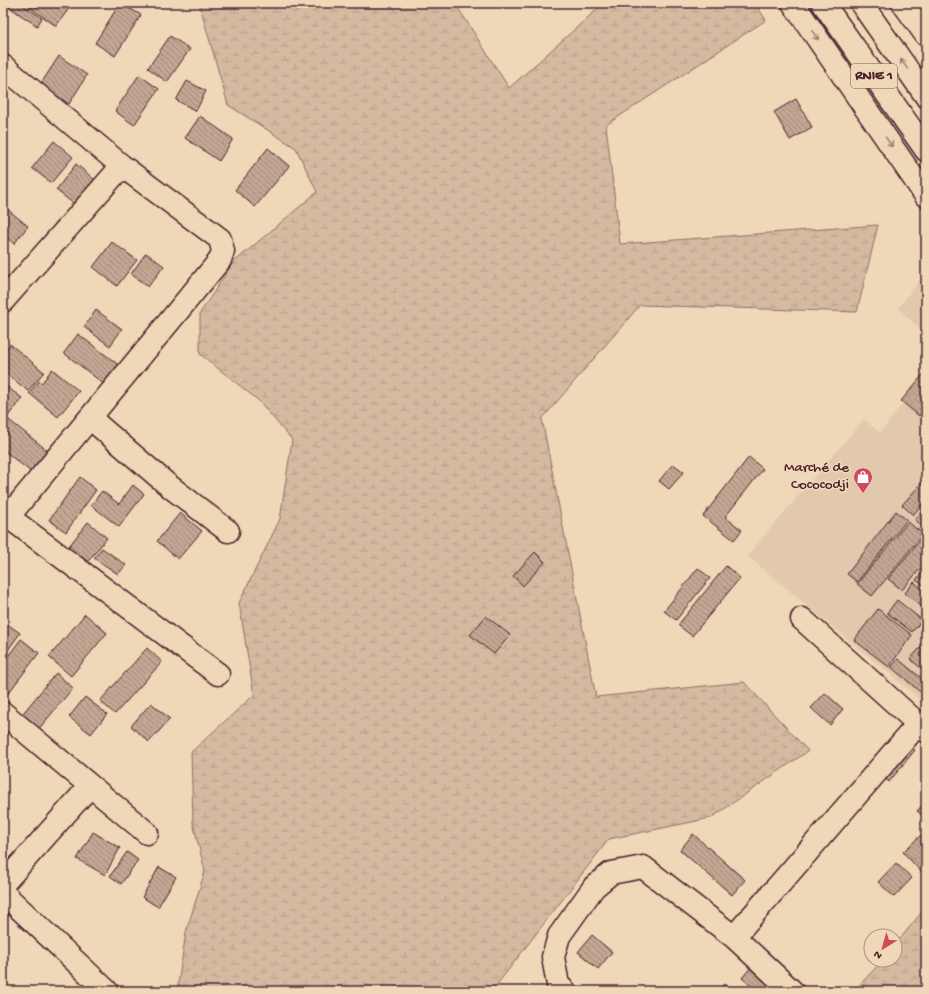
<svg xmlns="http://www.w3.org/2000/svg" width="929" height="994" viewBox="0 0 929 994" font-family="'Gochi Hand',sans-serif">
<defs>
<pattern id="wetland-marsh" width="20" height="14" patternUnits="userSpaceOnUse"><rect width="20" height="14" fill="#d4baa0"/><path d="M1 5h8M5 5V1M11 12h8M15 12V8" fill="none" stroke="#b89f8a"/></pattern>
<pattern id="building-back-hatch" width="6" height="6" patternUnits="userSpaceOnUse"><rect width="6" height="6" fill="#c3a793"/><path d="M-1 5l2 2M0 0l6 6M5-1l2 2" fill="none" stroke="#a08778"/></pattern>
</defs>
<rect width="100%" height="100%" fill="#efd8b8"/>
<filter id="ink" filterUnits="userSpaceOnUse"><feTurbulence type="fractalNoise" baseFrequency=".025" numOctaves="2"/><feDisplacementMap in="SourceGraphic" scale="8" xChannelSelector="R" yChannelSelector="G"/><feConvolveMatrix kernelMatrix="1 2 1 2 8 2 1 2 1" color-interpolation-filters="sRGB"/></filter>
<g filter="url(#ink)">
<path fill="#e2c9ad" d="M926,272V335L898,308Z
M926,373V704L747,556L864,419L880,433Z"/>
<path fill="url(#wetland-marsh)" stroke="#8f6c66" d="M199,3H455L509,88L604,3H755L766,20L606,125L620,244L878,225L857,312L640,305L542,419L596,697L744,682L808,751L711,818L609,839L492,991H177L186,932L205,871L193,823L191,752L254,695L239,603L280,519L292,440L259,401L200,354V313L233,263L317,192L296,148L228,105Z
M926,907V991H854L883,960H895V945Z"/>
<path fill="url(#building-back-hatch)" stroke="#4a1f2b" d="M3,3H20L42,18L37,26Z
M30,3H73L56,26L28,6Z
M120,3L141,15L115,56L95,43Z
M170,36L190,49L167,82L148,68Z
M59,56L87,75L69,104L40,85Z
M139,75L159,89L134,125L115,111Z
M187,81L206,91L196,111L176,100Z
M796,99L812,127L790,140L774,112Z
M200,116L233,139L219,161L185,138Z
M54,141L73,157L51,183L32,168Z
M268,148L289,166L255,207L235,190Z
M76,164L95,180L74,204L56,190Z
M7,209L28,226L14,244L3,235V214Z
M112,242L137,260L117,286L93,267Z
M146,253L164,266L148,287L131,274Z
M96,310L122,329L110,346L84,327Z
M78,334L124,369L109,388L64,353Z
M10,344L44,372L28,391L3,371V354Z
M52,369L79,391L58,417L29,393L39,381L42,383Z
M926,371V408L919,416L901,401Z
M3,384L22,398L3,423L4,401Z
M9,420L52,454L35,475L3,450V428Z
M749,457L763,469L725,517L742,530L734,540L703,516Z
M673,464L684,472L669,489L659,481Z
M80,477L96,490L66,532L49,520Z
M926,478V500L913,515L902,505Z
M133,485L144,494L119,527L91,505L102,491L119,504Z
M926,506V529L915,520Z
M896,511L907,520L857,582L847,574Z
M180,513L202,531L178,559L157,541Z
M88,522L107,538L85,565L66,550Z
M908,522L923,534L872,596L857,584Z
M922,538L926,541V562L902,590L888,579Z
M102,548L126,565L118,574L94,558Z
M535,552L545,562L523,586L513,576Z
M726,566L740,578L692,636L678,625Z
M926,567V587L916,580Z
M698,568L710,578L676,620L664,611Z
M914,582L926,592V610L905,593Z
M897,600L922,620L912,632L887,613Z
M878,609L912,635L889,667L854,640Z
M85,614L107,633L71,676L49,657Z
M486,616L510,635L494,654L470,635Z
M3,621L20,633L8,650L3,646Z
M21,639L39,653L3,700V663Z
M147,648L162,662L115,714L100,701Z
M920,648L926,653V672L910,659Z
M898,659L926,682V697L891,667Z
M56,673L73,688L32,737L15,723Z
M825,693L843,709L830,725L811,708Z
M85,697L107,714L91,734L69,717Z
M151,703L170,719L149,742L131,726Z
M906,743L915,750L889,782L880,774Z
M926,801V818L917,811Z
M93,832L120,848L105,875L77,859Z
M693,834L745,880L732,895L680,850Z
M922,834L926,838L925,876L903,852Z
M127,852L138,860L121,884L110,876Z
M896,863L912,878L894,897L878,882Z
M159,867L176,877L158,907L142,897Z
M592,935L612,952L598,969L578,952Z
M752,966L781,991H757L742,978Z
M724,984L732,991H718Z"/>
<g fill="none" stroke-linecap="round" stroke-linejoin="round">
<defs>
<path id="minor" d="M793,3L926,196
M903,3L926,35
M3,66L122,166L220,239L223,251L220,260L8,517
M3,301L122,166
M91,419L168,485L228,531
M3,513L218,674
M802,619L926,731
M3,713L147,833
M3,884L90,786
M3,893L107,991
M734,937L918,724
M565,991L558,985L553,957L559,936L594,887L611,873L643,867L734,937L792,991"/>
<path id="highway" d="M823,3L926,150
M861,3L926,96"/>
</defs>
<use href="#minor" stroke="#4a1f2b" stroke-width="25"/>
<use href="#highway" stroke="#4a1f2b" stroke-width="25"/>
<use href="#minor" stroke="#efd8b8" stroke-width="22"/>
<use href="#highway" stroke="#efd8b8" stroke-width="22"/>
</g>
<defs><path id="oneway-shaft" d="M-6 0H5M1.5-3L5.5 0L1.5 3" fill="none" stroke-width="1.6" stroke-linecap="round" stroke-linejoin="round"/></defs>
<g stroke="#9c7c72">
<use href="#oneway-shaft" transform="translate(815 35) rotate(55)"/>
<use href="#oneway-shaft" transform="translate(904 64) rotate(-125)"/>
<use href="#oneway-shaft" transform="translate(889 142) rotate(55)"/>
</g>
</g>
<defs>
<symbol id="shop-pin" viewBox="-11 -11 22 30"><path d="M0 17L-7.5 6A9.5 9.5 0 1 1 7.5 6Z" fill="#d1495b" stroke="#efd8b8"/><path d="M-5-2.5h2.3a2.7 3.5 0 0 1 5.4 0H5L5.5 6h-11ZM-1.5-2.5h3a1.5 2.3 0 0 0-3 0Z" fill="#fff"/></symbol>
</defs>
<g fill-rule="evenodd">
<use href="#shop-pin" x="852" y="466" width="22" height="30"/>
</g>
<g text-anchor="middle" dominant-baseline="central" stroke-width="3" stroke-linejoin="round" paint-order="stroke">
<rect fill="#efd8b8" stroke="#7c5655" stroke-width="1" x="851" y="64" width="46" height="24" rx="3"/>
<g font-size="14" font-weight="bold" fill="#4a1f2b">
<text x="874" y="76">RNIE 1</text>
</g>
<g font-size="15" fill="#4a1f2b" stroke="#efd8b8" text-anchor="end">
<text x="849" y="468">Marché de<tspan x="849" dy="17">Cococodji</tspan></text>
</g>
</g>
<rect width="929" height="994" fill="none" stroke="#efd8b8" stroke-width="16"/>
<rect x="8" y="8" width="913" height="978" fill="none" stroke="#4a1f2b" stroke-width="1.5" filter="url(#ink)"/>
<g transform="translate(883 948) rotate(217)"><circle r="19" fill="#efd8b8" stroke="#ad8e80"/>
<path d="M0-3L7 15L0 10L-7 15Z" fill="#d1495b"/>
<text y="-6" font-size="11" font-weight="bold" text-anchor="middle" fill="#4a1f2b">N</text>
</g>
</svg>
